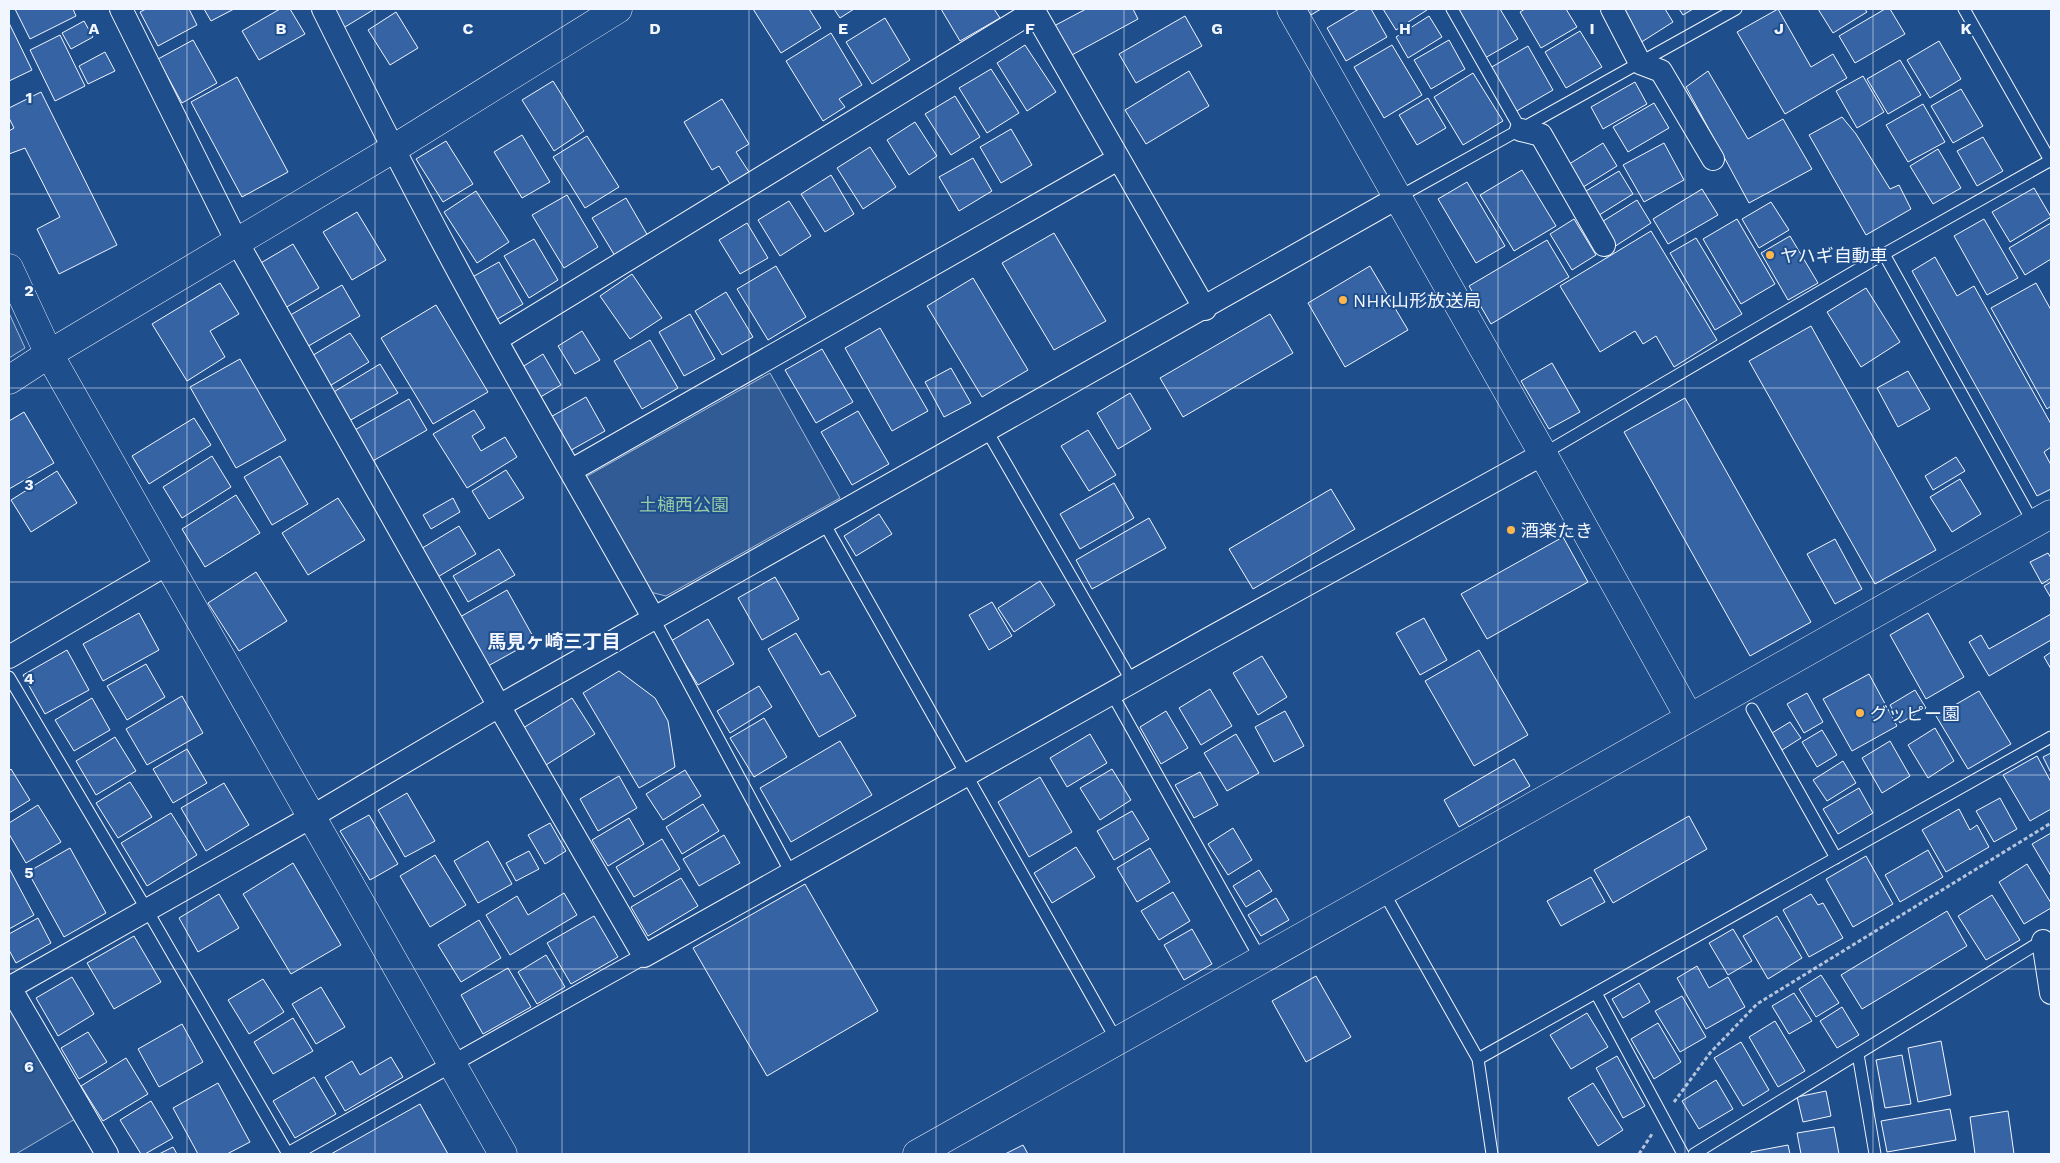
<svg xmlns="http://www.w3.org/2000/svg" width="2060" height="1163" viewBox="0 0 2060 1163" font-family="'Work Sans','Noto Sans JP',sans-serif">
<rect width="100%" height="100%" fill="#1f4e8c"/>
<path fill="#305b95" stroke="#a8bbd7" d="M9,313L25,348L9,358Z
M770,373L840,498L666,596L646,591L582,479Z
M9,1007L75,1119L16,1154H9Z"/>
<path fill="#3563a3" stroke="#f2f6ff" d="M15,9H73L76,16L30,39Z
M146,9H189L197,25L158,46L140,12Z
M204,9H234L211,21Z
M280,9H290L305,34L259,60L242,31Z
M327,9H372L373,10L340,30Z
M753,9H809L821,28L781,53Z
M834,9H854L840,18Z
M941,9H994L1000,18L960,41Z
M1086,9H1133L1138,19L1070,56L1054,26Z
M1307,9H1321L1311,15Z
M1359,9H1371L1387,37L1346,61L1327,28Z
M1383,9H1426L1427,10L1396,30Z
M1462,9H1500L1518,39L1485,58L1458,11Z
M1525,9H1566L1577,27L1541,48L1520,12Z
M1619,9H1665L1673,22L1640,43Z
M1679,9H1693L1683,15Z
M1778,9L1811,67L1833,54L1847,78L1785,114L1737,32Z
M1818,9H1865L1867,12L1833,33Z
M1885,9H1890L1905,34L1855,63L1839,36Z
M396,12L418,48L390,65L368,30Z
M1185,16L1202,46L1136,83L1119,54Z
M1429,16L1442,37L1408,58L1396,37Z
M885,18L910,60L872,84L846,42Z
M84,21L93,37L71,49L62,33Z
M9,23L32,70L9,81Z
M1580,31L1602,67L1566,88L1545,52Z
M831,33L862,85L839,99L845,107L823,121L786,61Z
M60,35L85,86L55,101L30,50Z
M193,40L217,83L182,103L158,59Z
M1449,40L1465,69L1431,89L1414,60Z
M1939,41L1961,79L1930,98L1907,60Z
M1025,45L1056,92L1027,111L997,63Z
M1392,45L1422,95L1384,118L1354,67Z
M1528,46L1553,90L1515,112L1490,68Z
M105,52L115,71L88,84L79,66Z
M1900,60L1921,95L1888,114L1867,79Z
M991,69L1019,113L987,133L959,88Z
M1189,71L1209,106L1146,144L1125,110Z
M1708,71L1748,139L1783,119L1812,169L1749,203L1686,87Z
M1473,73L1503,121L1463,145L1434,97Z
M1863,76L1884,112L1857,128L1836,91Z
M237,77L288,172L242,197L191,102Z
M553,81L584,131L554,151L522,100Z
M1635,82L1647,104L1603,129L1591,107Z
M1961,89L1983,126L1953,143L1931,106Z
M41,92L117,245L59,274L37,229L60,217L25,148L9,154V131L14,128L9,118V108Z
M955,96L980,137L951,155L925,114Z
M1428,98L1446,128L1417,145L1399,115Z
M722,99L749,144L736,152L749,172L730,184L719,166L712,170L684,122Z
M1654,103L1669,128L1628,152L1613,127Z
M1923,104L1945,142L1908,162L1886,125Z
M1842,117L1856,134L1890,189L1899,185L1911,209L1866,235L1809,135Z
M915,122L937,156L909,175L887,140Z
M1011,129L1032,165L1001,183L980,147Z
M522,135L550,182L522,198L494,152Z
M587,136L619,187L585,208L553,157Z
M1983,137L2003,171L1977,186L1957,151Z
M446,141L473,184L443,202L416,159Z
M1603,143L1617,166L1580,189L1566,166Z
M1664,143L1684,180L1644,202L1623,165Z
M870,147L896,187L863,209L837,168Z
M1938,149L1961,188L1933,204L1910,166Z
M973,158L992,191L959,211L939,177Z
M1522,170L1556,226L1514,251L1480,195Z
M1619,171L1633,194L1596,217L1581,194Z
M831,175L854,214L825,232L801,194Z
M1467,182L1505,246L1476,263L1438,199Z
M2034,188L2051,217L2010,242L1992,212Z
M1702,189L1718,215L1668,244L1653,219Z
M476,191L509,242L477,263L444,212Z
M567,195L598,247L564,268L532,215Z
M626,198L648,236L615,256L592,218Z
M1637,200L1651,223L1614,247L1600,223Z
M789,201L811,236L780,256L758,220Z
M1771,202L1789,230L1759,248L1742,219Z
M357,212L386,260L352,280L323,232Z
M1574,219L1596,255L1572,270L1550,234Z
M1737,219L1775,284L1741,304L1703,239Z
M1984,219L2018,278L1987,295L1954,236Z
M747,223L768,258L740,274L719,240Z
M2051,223V259L2025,275L2009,248Z
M1651,231L1717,340L1674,367L1656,336L1643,344L1635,331L1600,352L1560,286Z
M1054,233L1106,321L1054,350L1002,263Z
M1790,236L1818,283L1788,300L1761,253Z
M1696,238L1742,314L1715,330L1670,253Z
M534,239L558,280L529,298L504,256Z
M1547,240L1569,277L1491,324L1469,286Z
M293,244L319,288L285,308L259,264Z
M1935,257L1957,296L1974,286L2051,424V447L2044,452L2051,465V489L2037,496L1912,271Z
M499,262L523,304L494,321L469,279Z
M776,266L806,317L768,340L737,289Z
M1370,266L1408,330L1345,367L1308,303Z
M632,274L662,318L630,339L600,296Z
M973,278L1028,370L982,397L927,306Z
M220,283L239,314L210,331L225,357L187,381L152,324Z
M2036,283L2051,310V406L2047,409L1991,308Z
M342,285L360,316L305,348L287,317Z
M1866,288L1900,342L1861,367L1827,312Z
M726,292L753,337L722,355L695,311Z
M436,305L488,392L433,424L381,338Z
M690,314L715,359L684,376L659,332Z
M1270,314L1293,353L1183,417L1160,378Z
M1811,326L1936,550L1875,584L1749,361Z
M880,328L928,411L892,431L845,348Z
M582,331L600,360L575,374L558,346Z
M350,333L369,362L328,387L310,357Z
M650,340L678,388L642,409L614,361Z
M822,349L853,402L816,423L785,370Z
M543,354L561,385L537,399L519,369Z
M240,359L286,440L236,468L190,387Z
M1552,363L1580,412L1549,429L1521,381Z
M380,364L398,393L349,421L332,393Z
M951,368L971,403L944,417L925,382Z
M1908,371L1930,409L1898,427L1877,388Z
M1130,393L1151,429L1118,449L1097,413Z
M586,397L605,431L566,453L547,419Z
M1685,398L1811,622L1750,656L1624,432Z
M409,399L427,430L371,462L353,431Z
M474,410L485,428L472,436L481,451L505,437L517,457L467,488L433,434Z
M858,411L889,464L852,485L821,432Z
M24,412L54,463L9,489V421Z
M194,418L211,445L149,484L132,456Z
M1088,430L1116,475L1089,491L1061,446Z
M212,456L231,487L182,518L163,487Z
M280,456L308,504L272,525L244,477Z
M1956,457L1965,471L1933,490L1925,476Z
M506,470L524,498L489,519L472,491Z
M57,471L77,503L31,532L11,500Z
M1960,479L1981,514L1952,532L1930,497Z
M1114,483L1134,518L1080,549L1060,514Z
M1331,489L1355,529L1253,589L1229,549Z
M236,495L260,533L205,567L182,529Z
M338,498L365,540L308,575L282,533Z
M453,498L460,512L431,529L423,515Z
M879,514L892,534L856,556L844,536Z
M1149,518L1166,548L1092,589L1076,560Z
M459,526L476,554L436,578L419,550Z
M1563,537L1588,582L1487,639L1461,594Z
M1835,539L1862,589L1835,604L1807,554Z
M499,549L515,575L468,602L453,576Z
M2048,553L2051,558V578L2042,584L2030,562Z
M256,572L287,621L239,651L208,603Z
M775,577L799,619L762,640L738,598Z
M1040,581L1055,605L1014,632L998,608Z
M2051,582V598L2044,586Z
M507,590L535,640L488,666L460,617Z
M992,602L1012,636L989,650L969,615Z
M139,613L159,650L103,681L83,644Z
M1928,613L1964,677L1926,699L1890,635Z
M2051,614V640L1989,676L1969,642L1981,635L1989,649Z
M1424,618L1447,660L1420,675L1396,633Z
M708,619L734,664L698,685L671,641Z
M796,633L821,675L829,671L856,716L819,737L768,649Z
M67,650L89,690L45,714L23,675Z
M1479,650L1528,735L1474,766L1425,681Z
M2051,652V669L2044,657Z
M1262,656L1287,697L1258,715L1233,673Z
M146,664L165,697L127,720L107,686Z
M619,671L655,698L668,721L675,767L639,788L583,693Z
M1869,674L1897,726L1852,751L1823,699Z
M759,686L772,707L730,733L717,711Z
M1210,689L1232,726L1201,745L1179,708Z
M1915,690L1926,708L1900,723L1890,705Z
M1979,691L2011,744L1968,769L1936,716Z
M1807,693L1823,722L1804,733L1787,704Z
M182,696L203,733L147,765L126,729Z
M92,698L110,730L74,751L55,720Z
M572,698L595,734L546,765L523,728Z
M1166,711L1188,748L1161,764L1140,727Z
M1285,711L1304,746L1274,762L1255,727Z
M764,718L787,757L754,777L730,738Z
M1790,722L1801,738L1782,750L1772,733Z
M1935,728L1954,761L1928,778L1908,745Z
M1822,730L1837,755L1817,767L1802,742Z
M1090,734L1107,763L1067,787L1050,758Z
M1236,734L1259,773L1227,791L1204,753Z
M115,737L136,771L96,795L76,761Z
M840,741L872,795L791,842L760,788Z
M1890,741L1910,776L1882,793L1862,758Z
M187,749L207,783L173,803L153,769Z
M2051,753V773L2043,757Z
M2037,756L2051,782V809L2030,821L2003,775Z
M1514,759L1530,786L1459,827L1444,800Z
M1843,761L1856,783L1827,801L1813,780Z
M11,769L30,800L9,813V771Z
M1112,769L1131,800L1100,820L1080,788Z
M685,770L701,796L663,820L646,794Z
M1200,772L1218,805L1194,818L1175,785Z
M619,776L637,808L598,831L580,799Z
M1040,777L1072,832L1029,857L998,802Z
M130,782L152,817L118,838L96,803Z
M224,783L249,825L206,851L181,808Z
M1859,788L1873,813L1838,834L1823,809Z
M407,793L435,841L405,857L378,810Z
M2000,798L2017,829L1994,842L1976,811Z
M703,804L719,831L682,854L666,827Z
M38,805L61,842L26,863L9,834V823Z
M1959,809L1970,830L1977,825L1989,847L1946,872L1922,830Z
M1132,811L1149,839L1114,860L1097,831Z
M171,813L197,855L147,886L121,843Z
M369,815L398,864L370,880L340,831Z
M1689,816L1707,849L1613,903L1594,870Z
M629,818L644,844L608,866L592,840Z
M550,823L566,851L545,864L528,835Z
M1233,828L1252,860L1228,875L1208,844Z
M2051,833V876L2032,844Z
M724,835L740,863L699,886L683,859Z
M662,839L680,869L634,897L616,867Z
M488,841L512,884L478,903L454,861Z
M1076,847L1095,877L1052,903L1034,873Z
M70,848L106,913L64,937L28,872Z
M1150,848L1170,882L1137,902L1117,868Z
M1928,850L1943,877L1900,902L1885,875Z
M529,851L539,869L516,881L506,863Z
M435,855L466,905L430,927L400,876Z
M1866,856L1893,904L1853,927L1826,879Z
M293,863L341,945L291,974L243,894Z
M2027,864L2051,903V908L2024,924L1999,882Z
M9,868L34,915L9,929Z
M1259,870L1272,891L1246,907L1233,886Z
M1591,877L1605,902L1561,926L1547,901Z
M681,878L698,906L648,936L631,907Z
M805,884L878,1011L767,1076L693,948Z
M1173,892L1190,921L1159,940L1141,911Z
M564,893L577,915L510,955L486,915L517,896L528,915Z
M219,894L239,928L198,952L179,918Z
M1811,894L1818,905L1823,903L1843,938L1809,957L1783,910Z
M1992,895L2020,940L1986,960L1958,916Z
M1276,898L1289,920L1261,936L1248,915Z
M1947,911L1967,946L1862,1009L1841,975Z
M594,916L618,957L571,984L547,943Z
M1777,916L1802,958L1768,979L1743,936Z
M38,918L51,943L16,963L9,950V934Z
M479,920L501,958L461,982L438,945Z
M1192,929L1212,964L1184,980L1164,945Z
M1733,929L1752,961L1728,975L1709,943Z
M134,936L161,982L114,1009L87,963Z
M546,955L565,987L537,1004L518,972Z
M1697,966L1709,988L1728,977L1745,1007L1706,1029L1677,978Z
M508,968L531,1007L483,1034L461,995Z
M1821,975L1839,1003L1816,1017L1799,989Z
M1316,976L1351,1037L1306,1062L1272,1001Z
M72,977L94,1014L58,1036L36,998Z
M263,979L284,1012L249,1034L228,1000Z
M1639,983L1650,1002L1623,1018L1612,999Z
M321,987L345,1027L316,1044L292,1004Z
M1794,993L1812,1021L1789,1034L1772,1006Z
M1682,996L1706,1037L1680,1052L1655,1011Z
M1842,1007L1859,1035L1837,1048L1820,1021Z
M1587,1013L1608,1047L1571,1069L1550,1035Z
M293,1018L313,1051L273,1074L254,1042Z
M1775,1021L1805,1071L1778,1087L1749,1037Z
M1658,1023L1681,1062L1654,1079L1631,1039Z
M182,1024L203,1062L159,1087L138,1049Z
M88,1032L107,1062L79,1079L61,1048Z
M1941,1041L1951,1095L1918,1102L1908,1048Z
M1741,1042L1769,1090L1743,1106L1714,1058Z
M1902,1055L1911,1104L1885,1108L1876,1060Z
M1617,1056L1645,1106L1623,1118L1596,1068Z
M391,1057L403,1077L345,1111L325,1077L352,1061L360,1075Z
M126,1058L148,1094L103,1121L81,1086Z
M314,1077L336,1114L295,1138L273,1101Z
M1716,1080L1733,1109L1699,1129L1682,1101Z
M218,1083L250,1142L227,1154H198L173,1108Z
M1593,1083L1623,1130L1598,1146L1568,1098Z
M1826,1091L1831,1116L1803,1122L1797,1097Z
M151,1101L173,1138L145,1154H141L120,1120Z
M420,1104L448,1154H331Z
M1950,1109L1956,1140L1887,1152L1881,1121Z
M2008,1111L2014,1154H1975L1970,1117Z
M1834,1127L1839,1154H1801L1797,1133Z
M1023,1145L1028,1154H1005Z
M1788,1145L1790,1154H1751V1152Z
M173,1147L177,1154H159Z"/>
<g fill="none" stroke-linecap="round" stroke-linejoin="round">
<defs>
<path id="service" d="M1452,9L1521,130
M1964,9L2051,162
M1397,198L1736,9
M1884,254L2034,524
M987,431L1131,680
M1543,454L1884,254L2051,160
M824,523L1117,1041
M654,619L791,873
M9,677L147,910L288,1154
M1111,692L1260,958
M1752,709L1836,858
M1383,891L1478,1059L1492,1154
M1596,993L1683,1154
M1858,1054L1875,1154
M1478,1059L2051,737
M1694,1154L2045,939"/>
<path id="pedestrian" d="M291,1154L644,956"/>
<path id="minor" d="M121,9L237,242L499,706L644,956C943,787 1242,619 1543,454
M323,9C378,120 435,231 496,340C548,433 602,525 654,619
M1033,9L1205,309
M1612,9L1640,63L1661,71L1713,159
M1521,130L1541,135L1604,245
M496,340L1034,11
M572,470L1118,159
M9,657L169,563
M2043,941L2051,993
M9,986L107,1154
M9,988L313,816L499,706L1397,198"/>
<path id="tertiary" d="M1291,9L1543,454L1689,717
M9,268L49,354L503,1154
M9,380L49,354L393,149L618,9
M917,1154L2051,514"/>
</defs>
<use href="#service" stroke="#f2f6ff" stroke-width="13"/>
<use href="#pedestrian" stroke="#f2f6ff" stroke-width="18"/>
<use href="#minor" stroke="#f2f6ff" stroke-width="24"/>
<use href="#tertiary" stroke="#f2f6ff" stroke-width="29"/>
<path stroke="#b3c4dc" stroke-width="3" stroke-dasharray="4 2.5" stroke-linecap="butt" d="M1674,1102L1710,1053L1757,1004L2051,823
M1639,1154L1652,1134"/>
<use href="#service" stroke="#1f4e8c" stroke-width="11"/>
<use href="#pedestrian" stroke="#1f4e8c" stroke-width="16"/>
<use href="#minor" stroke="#1f4e8c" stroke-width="22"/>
<use href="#tertiary" stroke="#1f4e8c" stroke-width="28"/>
</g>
<path fill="none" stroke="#f2f6ff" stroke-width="1" stroke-opacity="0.55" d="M187,9V1154M375,9V1154M562,9V1154M749,9V1154M936,9V1154M1124,9V1154M1311,9V1154M1498,9V1154M1685,9V1154M1873,9V1154M9,194H2051M9,388H2051M9,582H2051M9,775H2051M9,969H2051"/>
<g fill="#ffb74d" stroke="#1f4e8c" stroke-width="2">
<circle cx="1770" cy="255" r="5"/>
<circle cx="1343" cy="300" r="5"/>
<circle cx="1511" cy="530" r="5"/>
<circle cx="1860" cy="713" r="5"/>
</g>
<g text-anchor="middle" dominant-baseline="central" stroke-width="4" stroke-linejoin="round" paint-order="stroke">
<g font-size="18" fill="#f2f6ff" stroke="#1f4e8c" text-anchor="start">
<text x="1780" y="255">ヤハギ自動車</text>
<text x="1353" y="300">NHK山形放送局</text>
<text x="1521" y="530">酒楽たき</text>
<text x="1870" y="713">グッピー園</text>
</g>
<g font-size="18" fill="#97c8a6" stroke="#1f4e8c">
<text x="684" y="504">土樋西公園</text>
</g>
<g font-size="19" font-weight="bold" fill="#f2f6ff" stroke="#1f4e8c">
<text x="554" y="641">馬見ヶ崎三丁目</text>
</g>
</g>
<g font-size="16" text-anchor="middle" font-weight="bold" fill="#f2f6ff" stroke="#1f4e8c" stroke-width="4" stroke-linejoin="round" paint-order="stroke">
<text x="94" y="34">A</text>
<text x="281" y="34">B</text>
<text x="468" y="34">C</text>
<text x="655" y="34">D</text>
<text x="843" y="34">E</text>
<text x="1030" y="34">F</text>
<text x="1217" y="34">G</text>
<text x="1405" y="34">H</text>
<text x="1592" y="34">I</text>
<text x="1779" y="34">J</text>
<text x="1966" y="34">K</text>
<text x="29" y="103">1</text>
<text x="29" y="296">2</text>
<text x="29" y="490">3</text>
<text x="29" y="684">4</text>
<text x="29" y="878">5</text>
<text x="29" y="1072">6</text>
</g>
<rect width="2060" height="1163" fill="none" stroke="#f2f6ff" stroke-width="20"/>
</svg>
